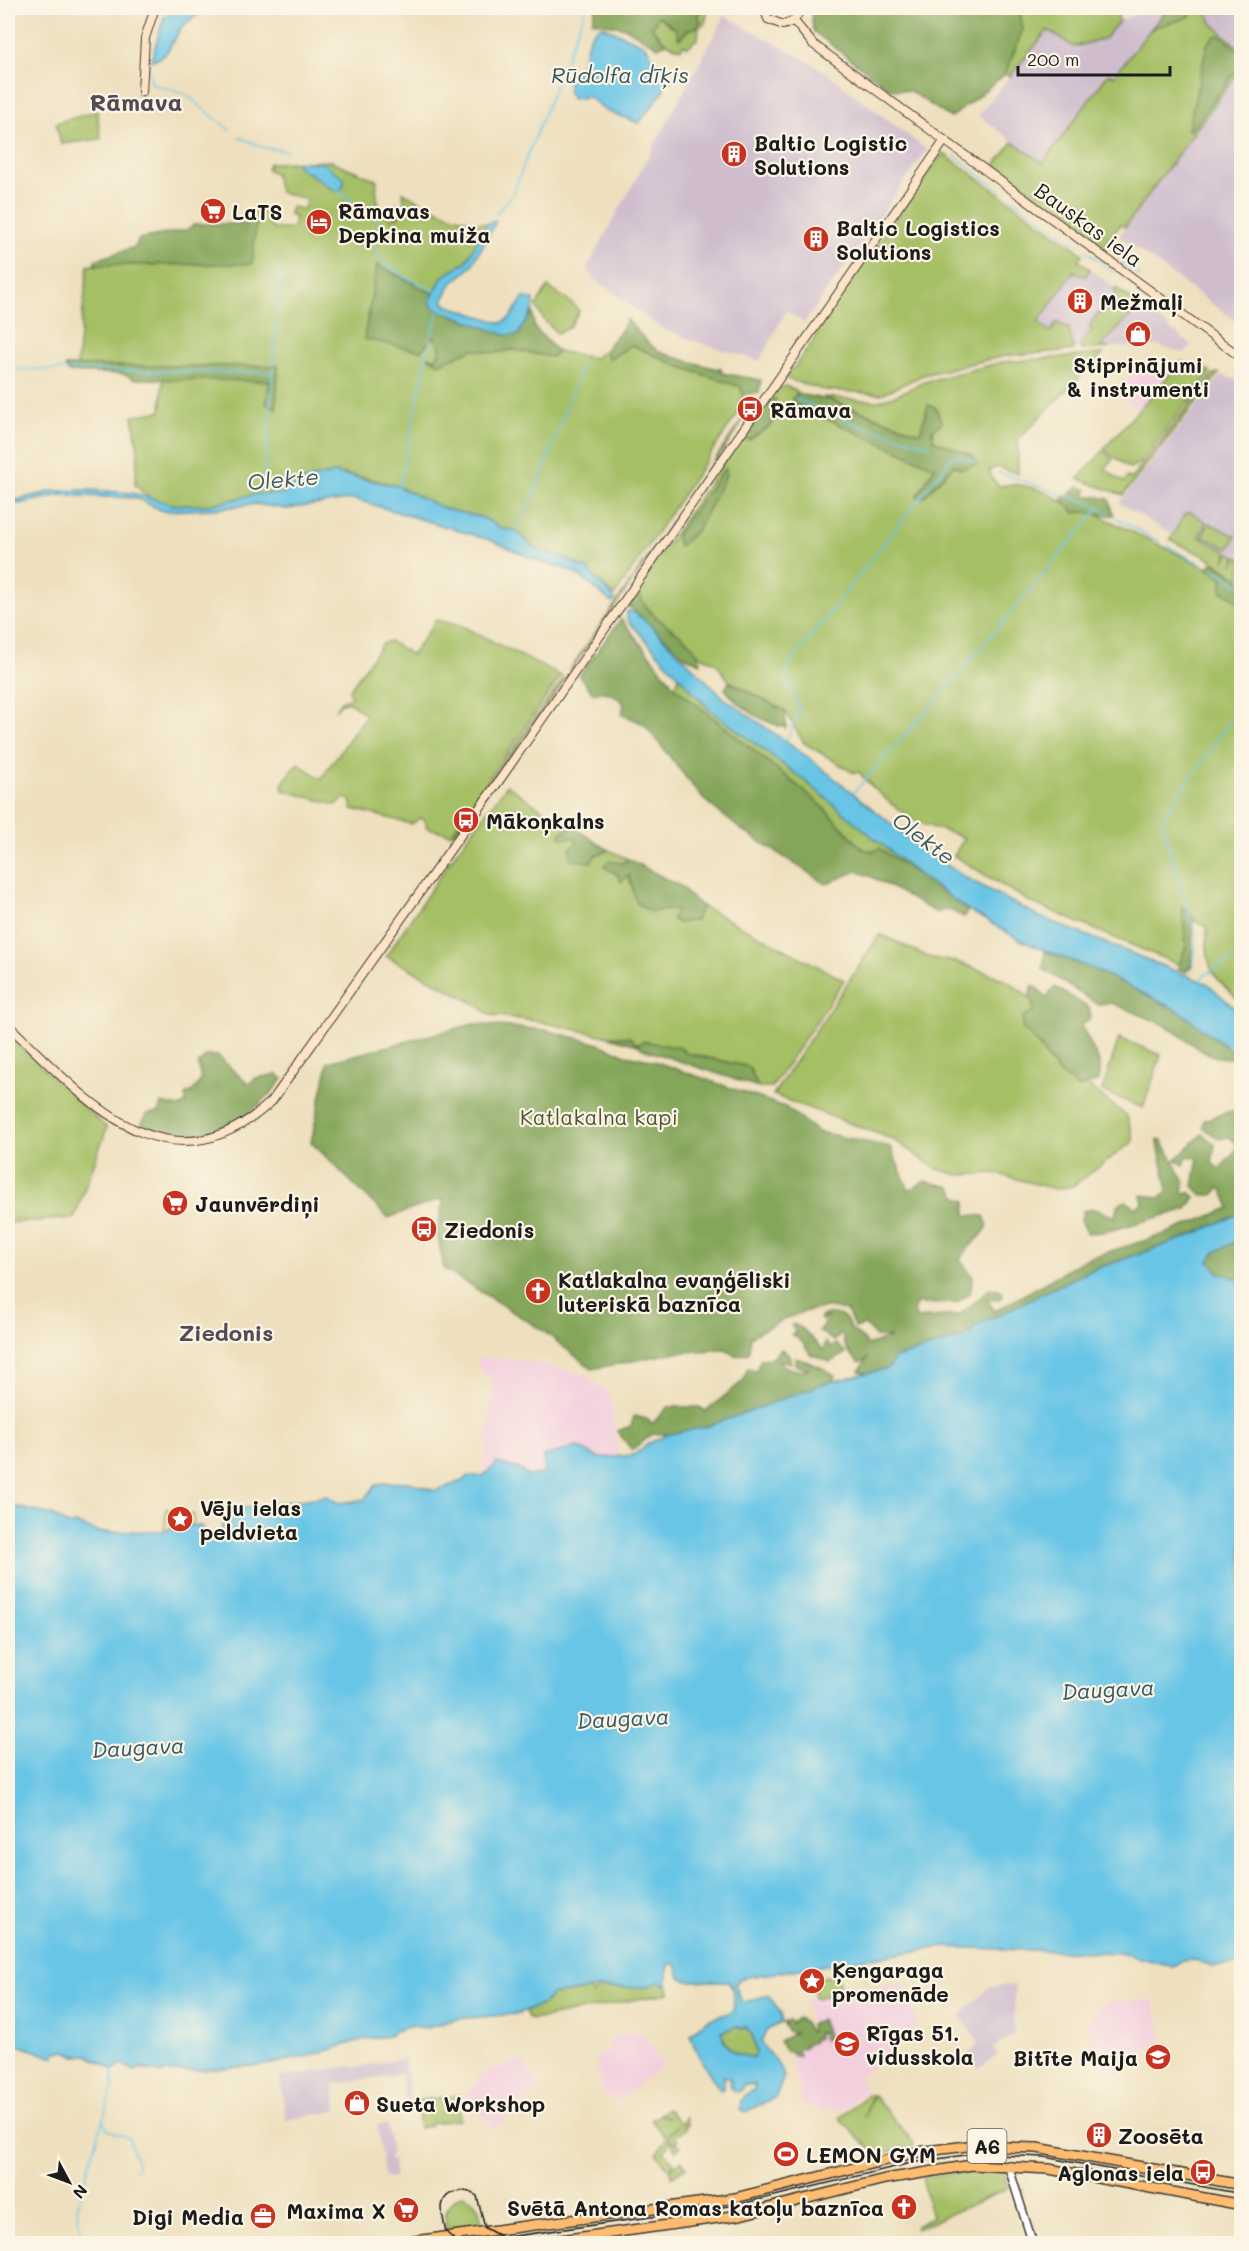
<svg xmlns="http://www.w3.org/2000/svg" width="1249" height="2251" viewBox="0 0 1249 2251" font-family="Mali,sans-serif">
<rect width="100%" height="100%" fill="#fcf5e5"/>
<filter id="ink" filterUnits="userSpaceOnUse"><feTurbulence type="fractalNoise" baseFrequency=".0167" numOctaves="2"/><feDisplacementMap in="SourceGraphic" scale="12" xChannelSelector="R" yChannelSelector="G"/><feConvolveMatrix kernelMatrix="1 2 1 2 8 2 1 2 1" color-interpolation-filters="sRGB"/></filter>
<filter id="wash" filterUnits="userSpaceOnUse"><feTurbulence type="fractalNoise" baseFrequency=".008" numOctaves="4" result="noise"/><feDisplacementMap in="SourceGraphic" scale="24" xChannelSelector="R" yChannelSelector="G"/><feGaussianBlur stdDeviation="1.35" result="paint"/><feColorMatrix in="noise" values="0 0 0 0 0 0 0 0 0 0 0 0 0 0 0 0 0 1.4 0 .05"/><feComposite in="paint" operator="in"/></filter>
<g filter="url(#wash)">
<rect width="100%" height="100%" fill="#eee0be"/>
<path fill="#f3cfde" d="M1147,358L1179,366L1139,412L1116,392Z
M499,1357L548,1365L586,1375L610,1394L619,1457L599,1458L578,1447L545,1473L527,1476L497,1463L483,1473L494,1377L486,1376L478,1366L477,1359Z
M897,1984L903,1986L919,2023L858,2079L867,2090L839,2112L831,2108L827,2111L804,2106L790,2054L812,2032L805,1999Z
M1153,2000L1163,2039L1107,2076L1085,2024L1105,2002Z
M642,2032L663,2066L615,2102L609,2095L604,2096L602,2091L595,2057L609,2052L608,2039Z
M522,2061L540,2087L494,2131L466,2093L486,2071Z"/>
<path fill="#cfbdce" d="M1151,8H1164L1166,10L1113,76L1108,73L1042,163L978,115L1048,30L1105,38L1119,21Z
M1205,8H1241V50L1213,24Z
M725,16L817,66L927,150L804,323L786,310L760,361L691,340L659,327L593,278L587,268Z
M1241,68V325L1119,236Z
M1078,260L1192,345L1185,353L1158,346L1075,348L1003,354Z
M1221,375L1241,381V575L1119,503Z
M1015,1985L1014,2034L993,2048L998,2055L979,2069L969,2055L979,2043L960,2016L990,1986Z
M405,2058L410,2100L405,2101L401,2074L334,2084L337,2111L286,2120L280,2077L352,2066L354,2068Z
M387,2123L392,2155L388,2156L389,2160H393L395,2177L388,2178L384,2175L377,2125Z"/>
<path fill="#a5bf65" stroke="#606e40" stroke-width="1.5" d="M702,8L708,10L705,23L699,27L698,38L688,47L683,45L681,49L666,43L652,28L658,16L676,29L679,38L689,29L696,28L701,21L697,16Z
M1019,8H1127L1118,15L1119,21L1105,38L1074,47L1048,30L1010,76L1005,74L1023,29Z
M1164,8H1205L1213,24L1241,50V68L1125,227L1121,224L1104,246L995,165L1013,142L1043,163L1109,73L1114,76L1165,11Z
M97,111L101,139L61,144L56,123Z
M943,153L1083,254L1078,260L1090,269L1085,277L1074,271L1038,322L1051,332L1057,322L1069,329L1074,350L1004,356L923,375L882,394L824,390L787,379L788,369L794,368L814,340L821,323Z
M331,161L377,180C375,198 378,207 391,219L397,217L390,210L397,203L403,209L397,217L405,209L403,192C431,208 456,219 487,224L466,262L442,277L434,294L377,265L364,339L426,342L434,336L441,348L436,359L431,357L439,364L473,349L494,353L513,350L552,357L557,351L594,358L605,350L609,358L632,345L678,366L741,387L743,395L737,415L614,596L589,572L567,559L536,550L515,530L502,529L484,518L445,509L397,486L362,477L336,473L299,481L284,494H257L209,505H175L152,500L135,485L138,452L133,416L161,411L163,379L270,381L278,366H80L77,363L88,265L252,264L256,224L254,209L258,206L270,211L269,223L273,229H293L295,217L289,214L291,207L304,209L307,199L279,192L275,173L267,170L269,163Z
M548,287L572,303L579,311L569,328L557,333L544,320L536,306Z
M1116,288L1140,306L1101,346L1109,348L1081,350L1080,347L1092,329L1089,326L1098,313L1101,315L1117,293L1114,291Z
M1103,354L1018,439V474L997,467L990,470L991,477L999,486C1026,481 1056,493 1075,513L1088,510L1207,568L1223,578L1221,591L1233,597L1241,605V700L1232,714L1235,715L1241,709V1002C1211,974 1205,970 1207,927L1196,922L1183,907L1186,946L1179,965L1030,902L954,856L964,838C948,831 936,829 920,823C905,818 869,785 859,772L854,773L804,743L785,711L729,681L716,663L695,653L652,613L641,600L639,590L631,600V608L625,605L774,389L786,386L798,392L792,399L795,405L935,467L917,496L954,464L972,455L933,440L936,408L928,405L920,433L823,397L878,401L897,395L924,382L1002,362Z
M1181,362L1210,371V373L1139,464L1129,468L1104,449Z
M1219,373L1123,495L1078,479L1103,451L1113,459L1105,469L1123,482L1128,477L1131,479L1213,374Z
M746,414L736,432L571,670L569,671Z
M1191,512L1206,522L1199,537L1228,552L1224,561L1230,553L1237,556L1233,565L1238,557L1241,558V580L1209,558L1170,540L1185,514Z
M1209,523L1236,536L1229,549L1202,536Z
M436,620L462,626L561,676L451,834L427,828L425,820L420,818L412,824L352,809L350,800L345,798L336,805L283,790L282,784L298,763L321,779L366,715L349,702L341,703L335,710L341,701L351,697L349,690L382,644L389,641L412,655Z
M680,674L709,709L804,780L919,875L879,848L876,851L864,850L819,803L675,687Z
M564,678V682L460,830L453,834Z
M507,785L550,815L571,826L559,835L563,838L576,837L577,843L596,855L609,850L628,859L623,863L631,883L668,910L677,909L672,919L678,923L696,920L702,906L844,980L772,1087H758L749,1067L686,1053L681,1048L638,1045L629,1037L605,1036L536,1021L490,1015L476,1004L386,956L457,851Z
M880,934L928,957L960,963L993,975L1009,982L1032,999L1034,1012L1023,1029C1041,1042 1046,1063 1060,1074C1067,1079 1072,1081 1078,1089L1086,1084L1127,1116L1134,1141L1073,1186L1055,1189L994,1173L958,1175L935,1168L892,1139L773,1095Z
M8,1035L107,1128L74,1218L8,1223Z
M1119,1038L1161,1055L1143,1108L1102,1091Z
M838,1975L840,1993L815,1998L813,1983H809L813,1978H816L817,1983L819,1978Z
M658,1981L667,1983L669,1993L532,2020L528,2018L526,2011L547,2003L551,1995L587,1990H591L593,1994L598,1988L647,1987Z
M737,2026L742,2029L745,2026L753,2036L756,2053L754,2057C736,2057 726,2048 721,2032Z
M459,2095L460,2120L430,2123V2126L419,2128L416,2101Z
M867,2095H872L864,2118L873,2095L913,2142L914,2146L876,2155L842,2121L840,2117Z
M668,2109L680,2123L686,2117L687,2125L683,2124L686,2128L676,2135L678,2143L667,2140L681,2146L676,2151L670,2143L664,2151L674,2163L670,2169L682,2160L686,2167L671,2177L670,2170L656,2153L678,2125L665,2137L651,2120L660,2115L669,2118L660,2114Z
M1003,2171L1008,2188L1005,2190L916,2229L915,2226L932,2217L922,2178L962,2172Z
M462,2195C478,2200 479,2208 482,2223L446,2228C444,2212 446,2202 462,2195Z"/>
<path fill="#84a65a" stroke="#50613b" stroke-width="1.5" d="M596,8H702L697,16L701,21L695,28L689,29L679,39L676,29L658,16L652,28L666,43L658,47L626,28L592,21Z
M811,8H1019L1023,29L1005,74L951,118L910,91L890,89L813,31Z
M1164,8H1190L1192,11L1190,16C1176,23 1163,23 1150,30L1166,11Z
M1221,35L1241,53V64L1190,132L1188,129L1207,45L1214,36Z
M195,224H256L252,264L95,265V260L135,247L139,239L186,230Z
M377,265L434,294L430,302L434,308L505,335L530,317L533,310L534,327L557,351L553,357L513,350L494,353L473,349L439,364L428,357L436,359L441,348L434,337L421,351L364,339Z
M627,319C636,330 645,342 657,350C662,354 713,369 721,369L722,373L761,380L759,392L743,395L741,387L678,366L632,345L609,359L605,350C612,337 623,334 627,319Z
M65,366H278L276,408L266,404L270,381L134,379L124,374L68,372Z
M798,394L829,400L920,433L928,405L936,408L942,423L932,430L933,440L972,455L978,464L961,469L954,465L923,498L917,496L935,467L795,405L792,399Z
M776,399L772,425L749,440L743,437L769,400Z
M725,468L726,475L698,529L679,547L676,535Z
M1079,487L1087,490L1085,495L1109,499L1114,515C1099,517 1090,510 1075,513L1062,499Z
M1213,562L1241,580V605L1233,597L1221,591L1223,578L1207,568Z
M639,590C644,624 693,629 701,663L686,657L631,608V600Z
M621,619L675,687L819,803L864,850L876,851L879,848L968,910L964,917L947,909L937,913L872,877L857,871L826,884L740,829L703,799L644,724L622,714L624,704C614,693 607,690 593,693L579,676Z
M729,682L785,711L786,728C763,722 740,708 725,689Z
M571,826L609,850L596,855L591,862L571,860L570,848L577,843L576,838H563L559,835Z
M628,859L684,888L688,895L702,906L696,920L678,923L672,919L677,909L650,912L636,902L629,875L621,882L617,874L604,867L608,861L623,863Z
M1182,906L1193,918L1192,965L1186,972L1178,969L1186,946Z
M1045,951L1098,971L1179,1011L1241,1058V1066L1237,1059L1217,1057L1204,1052L1165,1025L1112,1003L1097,1004L1043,969Z
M1033,985L1048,998L1050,992L1055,987L1089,1008L1091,1018L1081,1025L1100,1064L1098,1082L1086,1084L1078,1089C1072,1081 1063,1078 1057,1070C1046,1055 1039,1041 1023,1030V1017L1034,1012L1030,992Z
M473,1024L545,1030L596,1043L626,1055L651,1060L785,1107L818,1132L890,1147L909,1190L925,1181L951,1187L957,1197L966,1201V1215L984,1216L988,1226C978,1243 969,1242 960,1260L973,1277L970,1293L957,1303L917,1304L914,1310L916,1318L959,1315L991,1288L1001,1291L1003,1296L998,1300L987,1299L994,1310L999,1309L1086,1259L1165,1234L1230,1208L1223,1191L1219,1188L1213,1195L1202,1196L1193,1186L1198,1158L1187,1156L1184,1165L1175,1160L1202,1134L1215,1144L1212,1163L1219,1169L1235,1152L1236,1143L1229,1137L1219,1139L1203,1128L1204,1120L1227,1112L1241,1110V1213L1185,1238L1087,1272L976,1326L971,1334L962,1338L896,1358L889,1368L867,1373L859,1371L867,1359L859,1363C851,1354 842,1348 843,1335L840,1334L834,1341L819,1331L828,1320L826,1317L823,1321L820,1318C827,1312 837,1313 845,1318L851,1329L864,1340L867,1345L891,1337H876L865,1325L855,1328L847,1311C815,1300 778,1322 750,1337L749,1353L735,1356L726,1349L673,1353L592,1369L542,1330L444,1269L437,1231L444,1198L388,1218L311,1142L328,1062Z
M605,1036L629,1037L638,1044L643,1041L681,1048L686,1053L749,1067L758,1087L643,1049L638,1045Z
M206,1056H218L248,1084L256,1078L277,1074L283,1079C243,1128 202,1147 140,1127L147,1114L159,1112L161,1103L179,1107L186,1103L185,1095L193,1091L201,1080L198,1064Z
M1157,1140L1162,1141L1184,1180L1183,1193L1189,1192L1195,1197L1187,1209L1105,1232L1087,1233L1081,1220L1083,1211L1094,1209L1115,1217L1117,1205L1126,1201L1136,1208L1143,1203L1141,1195L1160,1197L1168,1190Z
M1241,1239V1280C1228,1277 1215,1274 1209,1261L1215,1252Z
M794,1324L804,1330L823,1350L826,1342L831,1348L836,1344L846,1353L830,1362L810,1354L803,1343L792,1334H797L791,1325Z
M782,1349L789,1355L791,1363L778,1360C784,1368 799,1373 808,1369L795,1365V1358C808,1361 825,1368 835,1376L833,1381L706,1427L669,1434H653L632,1450L617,1431L631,1426L634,1416L647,1419L652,1424L668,1407H699L706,1411L743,1381L748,1368L756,1371L761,1359L772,1358Z
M798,2018L805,2022L809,2032H811L810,2025L821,2019L828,2038L823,2040L820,2032L817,2033V2039L813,2038V2042L806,2044L805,2048L796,2049L799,2055H792L791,2051L786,2052L779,2041L795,2033L787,2031L783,2023L789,2020L792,2023Z"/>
<path fill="#eeda9e" stroke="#857b5d" stroke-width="1.5" d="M167,1509L176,1514L194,1515L193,1525H179L164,1531Z"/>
<path fill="#68c5e6" stroke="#427081" stroke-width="1.5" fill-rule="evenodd" d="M181,8H205C199,16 190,19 183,26C172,38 170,59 151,60L164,17Z
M602,26L645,45L667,80L663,92L639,123L606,111L589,97L573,99L568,91V81C573,76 578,73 581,67C587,54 585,32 602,26Z
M295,162L323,163L344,178V186L339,191C328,191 317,174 301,170Z
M492,221H496L471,267L450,285L443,300L446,305L501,323L510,318L523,298L534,299L533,310L518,335H505L434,308L430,302L442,277L466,262L487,224Z
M336,473L397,486L445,509L484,518L502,529L515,530L536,549L567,559L581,567H585L615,599L612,603L584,579L567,569L542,563L493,541L354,499L286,509L256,504L214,509L163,511L136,498L61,495L8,506V502L53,491L90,490L132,493L175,505H209L257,494H284L299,481Z
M627,611L634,612L649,624L724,698L809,758L923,849L966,878L1040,917L1208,984L1241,1014V1058L1179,1011L1098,971L1024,942L970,911L919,875L804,780L709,709L632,625L627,619Z
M1241,1213V1239L1215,1252L1209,1261L1219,1273L1242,1280L1241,1964L1213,1966L1194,1960L1181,1961L1173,1966L1120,1953L942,1947L741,1978L735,1984L742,2003L768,1995L781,2013V2023L767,2030L761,2041L765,2050L774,2057L784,2076L776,2097L745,2112L740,2109C740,2099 745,2093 754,2090L755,2085L744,2084L740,2091L735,2092L731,2087L730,2078L724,2076V2088L720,2090L698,2055L690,2035L707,2020L732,2012C736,2002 734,1990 728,1981H687L680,1977L676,1964H669L666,1985L658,1982L647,1987L598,1988L551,1995L544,2004L516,2014L456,2019L427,2028L412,2026L395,2031L389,2036L364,2039L313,2055L266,2065L159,2073L142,2068L135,2071L122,2064L113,2070L88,2055L75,2056L66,2051L55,2052V2057H51L8,2041V1505L52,1515L68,1525L77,1524L98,1532L164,1531L179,1525L201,1526L210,1537L216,1539L219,1538L224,1522L239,1509L327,1496L338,1503L364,1500L375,1486L382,1483L409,1482L435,1491L462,1481L468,1476H483L497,1463L520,1469L528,1476L545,1473L543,1456L578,1447L599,1458L634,1455L648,1444L669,1434L706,1427L826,1383L889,1368L895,1358L962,1338L971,1334L975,1326L1087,1272L1185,1238ZM737,2026L742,2029L745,2027L753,2036L756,2052L754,2057C737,2057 725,2048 721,2032Z"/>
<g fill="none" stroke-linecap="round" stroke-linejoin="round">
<path stroke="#68c5e6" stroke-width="1.5" d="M135,8L136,9
M151,60L148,64L152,84L184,93L230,130
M239,137L265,148L287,151
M955,156L1002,192
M339,191L343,196L350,197L353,204L370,212L380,223L370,242L378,253V259L409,279L435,291
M1010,197L1079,246
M496,214L512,195L586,8
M1086,251L1114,272
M1120,262L1141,277
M8,369L273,373
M794,398L856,424L931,446
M997,472L1100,507L1109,514
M399,488L430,341L439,310
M262,494L268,440L280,268
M1116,518L1160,542
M515,531L533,498L582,365
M1167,546L1203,565
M1214,570L1242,586
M786,741L800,709L785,676L787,667L953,456L978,462
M854,792L948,687L1100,507
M1187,977L1193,969L1196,937L1162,823L1164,816L1242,704
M1201,982L1202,977L1224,963L1242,958
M102,2120L108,2130L129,2138L137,2163L136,2170
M46,2238H64L68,2241
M8,2241L38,2239
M69,2244L68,2241L80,2234L77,2206L113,2087V2070"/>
</g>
</g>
<g filter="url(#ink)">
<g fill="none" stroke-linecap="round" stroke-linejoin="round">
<defs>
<path id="tertiary" d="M1008,2165L1033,2244"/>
<path id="secondary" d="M764,8L768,19L783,25L794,21L801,8
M794,21L813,44L1242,358
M142,92L145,38L155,8
M8,1025C85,1098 167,1198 272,1101L501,778L945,140"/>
<path id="trunk" d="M392,2244L735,2198L918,2152L967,2146L1037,2148L1242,2185
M532,2244L740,2215L885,2179L972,2165L1049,2169L1242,2205"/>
</defs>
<use href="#tertiary" stroke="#3c3934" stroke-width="10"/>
<use href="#secondary" stroke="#3c3934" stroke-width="10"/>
<use href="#trunk" stroke="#3c3934" stroke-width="12"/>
<use href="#tertiary" stroke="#fff" stroke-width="7"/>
<use href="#secondary" stroke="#fee4c6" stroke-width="8"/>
<use href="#trunk" stroke="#fdbc70" stroke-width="9"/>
<path stroke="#1c1c1c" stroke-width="1.5" d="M457,2244L737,2205L911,2163L971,2154L1044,2157L1242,2194
M459,2244L446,2232C444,2224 442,2215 442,2207C444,2190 465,2187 477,2196L485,2228L500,2236"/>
</g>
</g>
<defs>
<symbol id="building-disc" viewBox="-11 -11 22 22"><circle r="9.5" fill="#c8321e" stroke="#fcf5e5"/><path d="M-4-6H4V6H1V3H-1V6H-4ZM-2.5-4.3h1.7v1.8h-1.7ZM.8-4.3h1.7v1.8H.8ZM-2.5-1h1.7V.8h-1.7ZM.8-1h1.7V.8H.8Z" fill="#fff"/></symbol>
<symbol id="supermarket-disc" viewBox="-11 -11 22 22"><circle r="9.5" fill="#c8321e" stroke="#fcf5e5"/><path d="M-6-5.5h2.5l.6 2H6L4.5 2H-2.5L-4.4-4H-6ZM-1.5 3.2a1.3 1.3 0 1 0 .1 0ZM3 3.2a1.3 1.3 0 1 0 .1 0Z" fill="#fff"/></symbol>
<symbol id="hotel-disc" viewBox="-11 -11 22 22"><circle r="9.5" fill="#c8321e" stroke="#fcf5e5"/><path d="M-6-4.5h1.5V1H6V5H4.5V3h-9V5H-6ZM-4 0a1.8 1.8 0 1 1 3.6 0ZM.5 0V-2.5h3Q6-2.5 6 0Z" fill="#fff"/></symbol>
<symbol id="shop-disc" viewBox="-11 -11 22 22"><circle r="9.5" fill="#c8321e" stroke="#fcf5e5"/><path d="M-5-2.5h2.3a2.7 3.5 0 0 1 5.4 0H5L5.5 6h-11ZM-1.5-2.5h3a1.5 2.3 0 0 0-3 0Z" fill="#fff"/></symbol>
<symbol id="bus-disc" viewBox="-11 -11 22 22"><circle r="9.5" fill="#c8321e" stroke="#fcf5e5"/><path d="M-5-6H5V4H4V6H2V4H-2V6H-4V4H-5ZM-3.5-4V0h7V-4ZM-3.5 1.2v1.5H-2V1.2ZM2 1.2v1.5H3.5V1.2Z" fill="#fff"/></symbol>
<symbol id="church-disc" viewBox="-11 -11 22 22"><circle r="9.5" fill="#c8321e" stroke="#fcf5e5"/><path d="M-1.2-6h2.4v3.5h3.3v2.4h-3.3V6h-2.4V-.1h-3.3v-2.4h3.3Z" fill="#fff"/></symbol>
<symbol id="sight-disc" viewBox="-11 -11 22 22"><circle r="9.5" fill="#c8321e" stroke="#fcf5e5"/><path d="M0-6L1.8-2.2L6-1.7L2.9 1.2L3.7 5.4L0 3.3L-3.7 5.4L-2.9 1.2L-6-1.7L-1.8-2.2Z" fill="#fff"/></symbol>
<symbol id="school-disc" viewBox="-11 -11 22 22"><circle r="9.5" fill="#c8321e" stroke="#fcf5e5"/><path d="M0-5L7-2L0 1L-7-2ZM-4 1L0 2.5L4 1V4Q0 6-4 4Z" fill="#fff"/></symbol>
<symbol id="stadium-disc" viewBox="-11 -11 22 22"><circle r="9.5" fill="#c8321e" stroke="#fcf5e5"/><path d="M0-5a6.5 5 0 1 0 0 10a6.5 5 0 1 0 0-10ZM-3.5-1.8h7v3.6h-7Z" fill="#fff"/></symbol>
<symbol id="office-disc" viewBox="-11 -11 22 22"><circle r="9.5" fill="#c8321e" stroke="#fcf5e5"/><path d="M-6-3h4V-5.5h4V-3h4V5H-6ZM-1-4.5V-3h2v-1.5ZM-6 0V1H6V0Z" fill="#fff"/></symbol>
</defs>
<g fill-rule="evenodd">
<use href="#building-disc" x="719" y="139" width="30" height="30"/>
<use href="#supermarket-disc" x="198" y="196" width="30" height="30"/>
<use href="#hotel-disc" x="304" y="207" width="30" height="30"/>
<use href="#building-disc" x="801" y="224" width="30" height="30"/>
<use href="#building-disc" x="1065" y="286" width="30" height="30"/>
<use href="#shop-disc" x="1123" y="319" width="30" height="30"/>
<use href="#bus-disc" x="735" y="394" width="30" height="30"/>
<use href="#bus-disc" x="451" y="805" width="30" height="30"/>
<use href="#supermarket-disc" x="160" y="1188" width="30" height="30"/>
<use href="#bus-disc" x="409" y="1214" width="30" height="30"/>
<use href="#church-disc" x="523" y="1276" width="30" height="30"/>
<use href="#sight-disc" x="165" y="1504" width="30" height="30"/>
<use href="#sight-disc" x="797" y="1966" width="30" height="30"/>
<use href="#school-disc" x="832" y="2029" width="30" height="30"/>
<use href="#school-disc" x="1143" y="2042" width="30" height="30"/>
<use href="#shop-disc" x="342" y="2088" width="30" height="30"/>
<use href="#building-disc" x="1084" y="2120" width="30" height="30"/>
<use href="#stadium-disc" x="771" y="2139" width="30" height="30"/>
<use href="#bus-disc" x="1188" y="2157" width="30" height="30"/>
<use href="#church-disc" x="889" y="2192" width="30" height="30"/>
<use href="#supermarket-disc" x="391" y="2195" width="30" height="30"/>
<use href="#office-disc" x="248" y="2201" width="30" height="30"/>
</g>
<g text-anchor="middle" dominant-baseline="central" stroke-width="4.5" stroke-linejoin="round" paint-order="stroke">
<rect fill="#fcf5e5" stroke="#5f5d58" stroke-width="1.5" x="967.5" y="2129" width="39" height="34" rx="4.5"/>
<g font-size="20" font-weight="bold" fill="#1c1c1c">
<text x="987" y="2146">A6</text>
</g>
<g font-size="21" font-weight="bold" fill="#1c1c1c" stroke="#fcf5e5" text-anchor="start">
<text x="754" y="142">Baltic Logistic<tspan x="754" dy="24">Solutions</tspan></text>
<text x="338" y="210">Rāmavas<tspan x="338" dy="24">Depkina muiža</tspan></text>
<text x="232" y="211">LaTS</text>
<text x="836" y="227">Baltic Logistics<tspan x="836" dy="24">Solutions</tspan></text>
<text x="1100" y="301">Mežmaļi</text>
<text x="1138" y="364" text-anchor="middle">Stiprinājumi<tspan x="1138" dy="24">&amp; instrumenti</tspan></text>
<text x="770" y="409">Rāmava</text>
<text x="486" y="820">Mākoņkalns</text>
<text x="195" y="1203">Jaunvērdiņi</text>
<text x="444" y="1229">Ziedonis</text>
<text x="558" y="1279">Katlakalna evaņģēliski<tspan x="558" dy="24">luteriskā baznīca</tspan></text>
<text x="200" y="1507">Vēju ielas<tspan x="200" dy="24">peldvieta</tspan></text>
<text x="832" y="1969">Ķengaraga<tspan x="832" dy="24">promenāde</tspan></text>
<text x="866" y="2032">Rīgas 51.<tspan x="866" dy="24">vidusskola</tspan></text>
<text x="1138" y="2057" text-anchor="end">Bitīte Maija</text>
<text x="376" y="2103">Sueta Workshop</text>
<text x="1118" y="2135">Zoosēta</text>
<text x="806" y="2154">LEMON GYM</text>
<text x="1184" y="2172" text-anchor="end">Aglonas iela</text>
<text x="884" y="2207" text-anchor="end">Svētā Antona Romas katoļu baznīca</text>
<text x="386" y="2210" text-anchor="end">Maxima X</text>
<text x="244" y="2216" text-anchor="end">Digi Media</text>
</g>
<g font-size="21" fill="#1c1c1c" stroke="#fcf5e5">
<text transform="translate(1089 224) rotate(36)">Bauskas iela</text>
</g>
<g font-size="21" fill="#4c5536" stroke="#fcf5e5">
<text x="599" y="1116">Katlakalna kapi</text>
</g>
<g font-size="22" font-style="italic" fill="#375763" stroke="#fcf5e5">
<text x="620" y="74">Rūdolfa dīķis</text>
<text transform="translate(283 479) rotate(-5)">Olekte</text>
<text transform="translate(924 838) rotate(37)">Olekte</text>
<text transform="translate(1108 1689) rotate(-3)">Daugava</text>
<text transform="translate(623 1718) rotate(-3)">Daugava</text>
<text transform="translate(138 1747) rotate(-3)">Daugava</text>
</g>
<g font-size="22" font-weight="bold" fill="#534a58" stroke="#fcf5e5">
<text x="226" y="1332">Ziedonis</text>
</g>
<g font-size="24" font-weight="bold" fill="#534a58" stroke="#fcf5e5">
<text x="136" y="101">Rāmava</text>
</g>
</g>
<rect width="1249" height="2251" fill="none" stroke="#fcf5e5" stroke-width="30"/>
<g transform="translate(69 2182) rotate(131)" stroke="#fcf5e5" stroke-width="4.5" paint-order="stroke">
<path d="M0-4.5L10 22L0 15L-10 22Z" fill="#1c1c1c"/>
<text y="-9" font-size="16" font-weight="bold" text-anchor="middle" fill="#1c1c1c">N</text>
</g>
<path d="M1018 66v9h152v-9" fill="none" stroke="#1c1c1c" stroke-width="3"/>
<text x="1027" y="66" font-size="18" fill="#1c1c1c" stroke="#fcf5e5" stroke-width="4.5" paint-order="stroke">200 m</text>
</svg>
